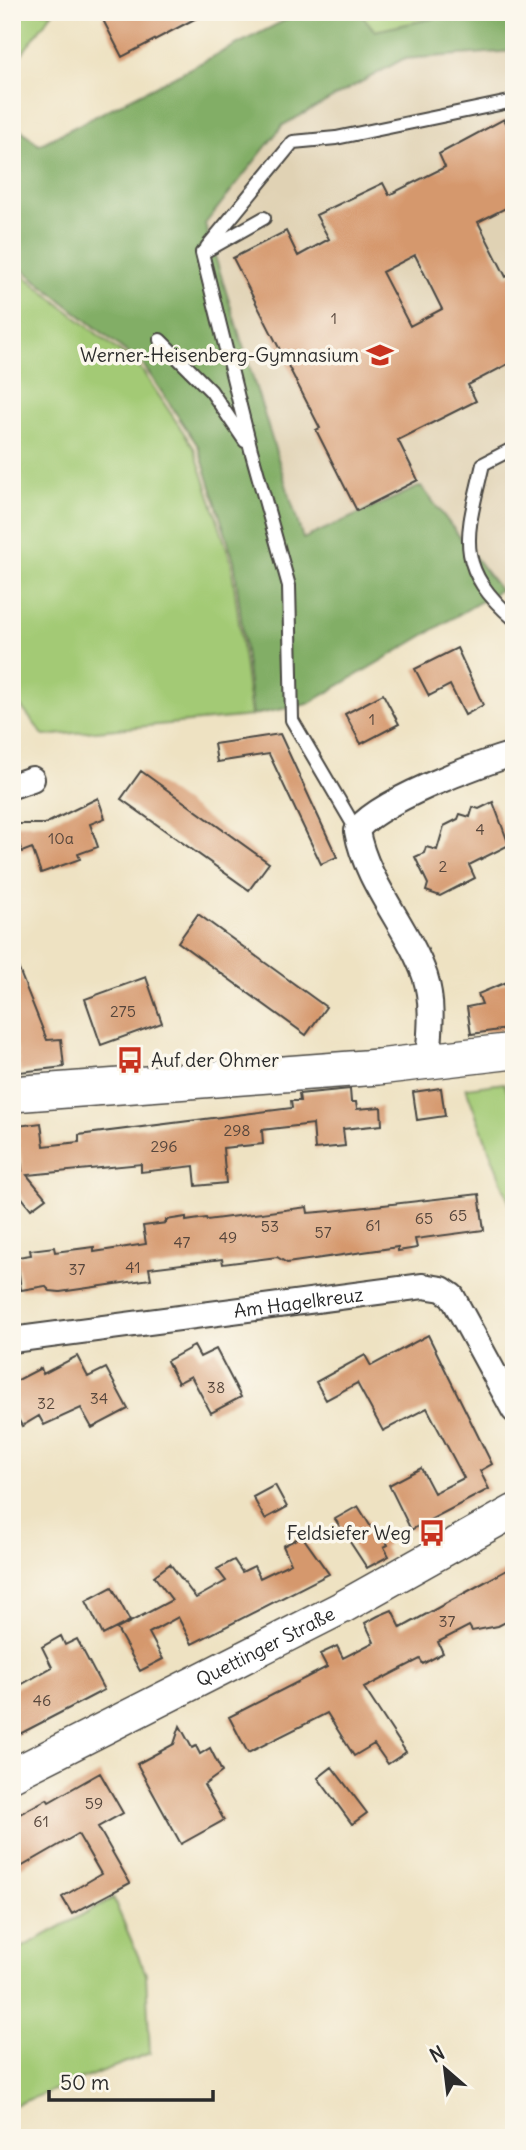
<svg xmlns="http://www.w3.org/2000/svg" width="526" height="2150" viewBox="0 0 526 2150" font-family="Delius,sans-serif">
<rect width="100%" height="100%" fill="#fbf7ec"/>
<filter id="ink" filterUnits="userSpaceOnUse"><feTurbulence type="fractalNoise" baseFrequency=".0143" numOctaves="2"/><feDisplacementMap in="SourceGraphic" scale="14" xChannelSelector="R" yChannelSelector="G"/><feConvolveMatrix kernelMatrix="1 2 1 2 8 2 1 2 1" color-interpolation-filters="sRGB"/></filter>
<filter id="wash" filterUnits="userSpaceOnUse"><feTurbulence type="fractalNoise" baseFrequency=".00686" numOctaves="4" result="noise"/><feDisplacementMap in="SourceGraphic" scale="28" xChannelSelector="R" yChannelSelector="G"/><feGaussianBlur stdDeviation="1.57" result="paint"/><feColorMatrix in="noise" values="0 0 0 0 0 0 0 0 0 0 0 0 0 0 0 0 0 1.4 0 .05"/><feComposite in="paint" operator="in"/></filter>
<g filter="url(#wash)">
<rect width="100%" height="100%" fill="#eee2c2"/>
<path fill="#e0d2b4" d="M514,51V583L500,590L421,486L303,539L205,224L283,125L403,59Z"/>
<path fill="#a3ca75" stroke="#677a50" stroke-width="2" d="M12,12H53L12,67Z
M359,12H463L375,31Z
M12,266L141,369L194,448L231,561L251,716L44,736L12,695Z
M504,1083L514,1112V1215L466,1088Z
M113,1898L146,1974L150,2053L12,2106V1953Z"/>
<path fill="#82ae66" stroke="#566c48" stroke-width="2" d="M301,12H359L375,31L463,12H514V51L403,59L283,125L205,224L303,539L421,486L500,590L308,704L253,715L234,561L198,446L144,366L12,261V122L39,145Z"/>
<g id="blocks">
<path fill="#d5986d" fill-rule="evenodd" d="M112,12H208L122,57L102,18Z
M504,119L514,138V204L478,222L506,277L514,273V361L468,385L476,401L398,440L418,480L357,511L316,430L320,428L233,258L286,231L298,256L329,239L316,215L383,183L389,195L445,167L439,154ZM415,255L442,309L410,326L382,272Z
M457,648L483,705L465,715L450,685L429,696L415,669Z
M383,694L399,724L361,744L345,714Z
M280,734L337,857L321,864L269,754L217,762L214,744Z
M141,771L269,863L249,890L121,799Z
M98,798L105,818L90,824L98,847L78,854L80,859L41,873L32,848L22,852L12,824H45Z
M493,802L509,845L469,865L475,878L440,896L426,891L428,884L415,857L424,853L426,847L437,850L444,826L458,819L460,814L470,817L473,807L479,809Z
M198,914L326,1007L306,1035L178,942Z
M12,952L47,1040L61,1039L64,1067L20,1072L12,1015Z
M146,977L162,1023L101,1045L85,999Z
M514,979V1028L471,1034L467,1007L482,1004L478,994Z
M441,1088L445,1116L417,1120L413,1092Z
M350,1089L351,1102H356L357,1109L381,1107L382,1125L343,1129L345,1146L315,1149L313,1124L262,1130L263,1144L223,1148L226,1183L196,1186L194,1166L141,1172V1164L27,1175L46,1198L31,1209L12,1185V1157L22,1169L17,1126L41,1123L44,1146L79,1142V1135L292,1108L291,1101H300L299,1094Z
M479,1194L484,1230L415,1239L417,1248L398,1251V1247L287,1263L277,1257L223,1264L222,1259L149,1268L151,1279L60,1292L50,1291L45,1286L21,1290L17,1257L31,1255L30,1250L54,1247L55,1252L94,1247V1252L146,1244L143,1226L166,1223V1220L186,1217V1221L206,1218L207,1220L307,1207L308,1213L331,1211Z
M428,1335L492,1464L480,1471L489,1489L411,1530L389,1485L421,1468L434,1493L464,1478L427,1408L383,1431L357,1383L326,1400L316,1382L365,1355L371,1366Z
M194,1346L200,1357L216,1349L241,1397L211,1413L191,1376L178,1383L167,1361Z
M77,1356L88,1377L106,1368L128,1409L92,1428L81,1408L44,1425L39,1416L22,1426L12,1408V1383L41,1368L43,1374Z
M275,1485L287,1507L265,1519L253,1497Z
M358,1506L374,1532L380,1529L388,1545L384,1547L389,1556L367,1568L335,1519Z
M302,1536L329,1574L192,1644L178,1617L149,1633L163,1659L140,1671L117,1629L172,1600L154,1576L170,1564L196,1598L226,1581L217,1569L234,1560L242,1572L254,1566L260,1578L291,1563L283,1546Z
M514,1566V1618L498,1626L472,1631L469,1626L438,1642L443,1653L423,1664L420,1659L364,1688L406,1752L388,1764L374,1744L354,1756L327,1713L248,1753L229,1717L327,1667L320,1654L337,1646L343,1658L374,1642L365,1623L378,1616L392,1610L401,1628Z
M112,1587L130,1621L103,1635L86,1601Z
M61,1636L65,1645L77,1639L104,1690L12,1738V1690L52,1667L42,1647Z
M180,1726L192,1748L196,1746L200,1754L210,1748L222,1772L204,1785L224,1820L181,1844L137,1764L174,1744Z
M332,1767L367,1813L352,1824L318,1778Z
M100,1773L123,1813L98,1827L130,1883L72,1914L62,1897L101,1874L78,1834L12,1872V1818L47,1799L49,1802Z"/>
</g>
</g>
<g filter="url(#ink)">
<use href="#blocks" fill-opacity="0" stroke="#484642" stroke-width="2"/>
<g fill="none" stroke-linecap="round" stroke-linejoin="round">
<defs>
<path id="service" d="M264,218L202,253L251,450L289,586L292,720L357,831
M207,247L293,142L336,138L514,101
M160,340L211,391L245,441
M514,448L483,464C467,534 452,566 514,619"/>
<g id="minor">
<path d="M12,786L32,779"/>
<path d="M428,1061C430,1033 434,1004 425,976C408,927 366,883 357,831C371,804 482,762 514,754"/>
<path id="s1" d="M12,1340L423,1286L442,1289L452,1296L514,1410"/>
</g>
<g id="tertiary">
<path id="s2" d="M12,1775L341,1608L514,1511"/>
</g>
<path id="secondary" d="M12,1094L378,1067L514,1051"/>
</defs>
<use href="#service" stroke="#484642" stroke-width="16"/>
<use href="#minor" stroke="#484642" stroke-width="28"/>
<use href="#tertiary" stroke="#484642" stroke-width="35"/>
<use href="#secondary" stroke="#484642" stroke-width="38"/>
<use href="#service" stroke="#fff" stroke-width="12"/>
<use href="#minor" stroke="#fff" stroke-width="24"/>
<use href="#tertiary" stroke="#fff" stroke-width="32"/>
<use href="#secondary" stroke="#fff" stroke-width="35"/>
</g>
</g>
<defs>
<symbol id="school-bare" viewBox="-9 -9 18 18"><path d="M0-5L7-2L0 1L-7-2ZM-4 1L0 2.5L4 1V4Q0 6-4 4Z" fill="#c8321e" stroke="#fbf7ec" stroke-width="2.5" paint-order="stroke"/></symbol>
<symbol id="bus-bare" viewBox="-9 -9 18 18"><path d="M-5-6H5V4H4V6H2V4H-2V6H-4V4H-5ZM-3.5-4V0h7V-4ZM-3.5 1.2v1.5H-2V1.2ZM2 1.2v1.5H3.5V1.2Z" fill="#c8321e" stroke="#fbf7ec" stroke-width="2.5" paint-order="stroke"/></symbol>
</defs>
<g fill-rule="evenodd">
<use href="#school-bare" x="361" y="336" width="38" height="38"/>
<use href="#bus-bare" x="111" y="1041" width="38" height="38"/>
<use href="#bus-bare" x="413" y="1514" width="38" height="38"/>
</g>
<g text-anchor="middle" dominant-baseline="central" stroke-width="7" stroke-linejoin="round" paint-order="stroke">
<g font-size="16" fill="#56463c">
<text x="334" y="318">1</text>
<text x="372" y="719">1</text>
<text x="480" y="829">4</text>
<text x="61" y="838">10a</text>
<text x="443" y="866">2</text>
<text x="123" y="1011">275</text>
<text x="237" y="1130">298</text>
<text x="164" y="1146">296</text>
<text x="458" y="1215">65</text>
<text x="424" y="1218">65</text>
<text x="373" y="1225">61</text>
<text x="270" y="1226">53</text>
<text x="323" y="1232">57</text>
<text x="228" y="1237">49</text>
<text x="182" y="1242">47</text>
<text x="133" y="1267">41</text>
<text x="77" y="1269">37</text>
<text x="216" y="1387">38</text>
<text x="99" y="1398">34</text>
<text x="46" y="1403">32</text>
<text x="447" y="1621">37</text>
<text x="42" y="1700">46</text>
<text x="94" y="1803">59</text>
<text x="41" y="1821">61</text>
</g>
<g font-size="19" fill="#2b2b2b" stroke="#fbf7ec" text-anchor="end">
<text x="359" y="355">Werner-Heisenberg-Gymnasium</text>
<text x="151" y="1060" text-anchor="start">Auf der Ohmer</text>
<text x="411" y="1533">Feldsiefer Weg</text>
</g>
<g font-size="19" fill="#2b2b2b" stroke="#fbf7ec">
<text stroke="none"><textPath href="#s1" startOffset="289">Am Hagelkreuz</textPath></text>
<text stroke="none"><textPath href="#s2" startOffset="284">Quettinger Straße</textPath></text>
</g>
</g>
<rect width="526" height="2150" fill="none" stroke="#fbf7ec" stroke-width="42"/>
<g transform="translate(445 2069) rotate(332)" stroke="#fbf7ec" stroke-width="5" paint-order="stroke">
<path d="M0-5L12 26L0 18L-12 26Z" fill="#2b2b2b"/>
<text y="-10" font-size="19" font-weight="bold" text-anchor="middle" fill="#2b2b2b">N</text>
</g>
<path d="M49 2090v10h164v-10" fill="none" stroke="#2b2b2b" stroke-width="3.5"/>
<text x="60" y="2090" font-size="21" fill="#2b2b2b" stroke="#fbf7ec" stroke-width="5" paint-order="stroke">50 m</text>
</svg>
